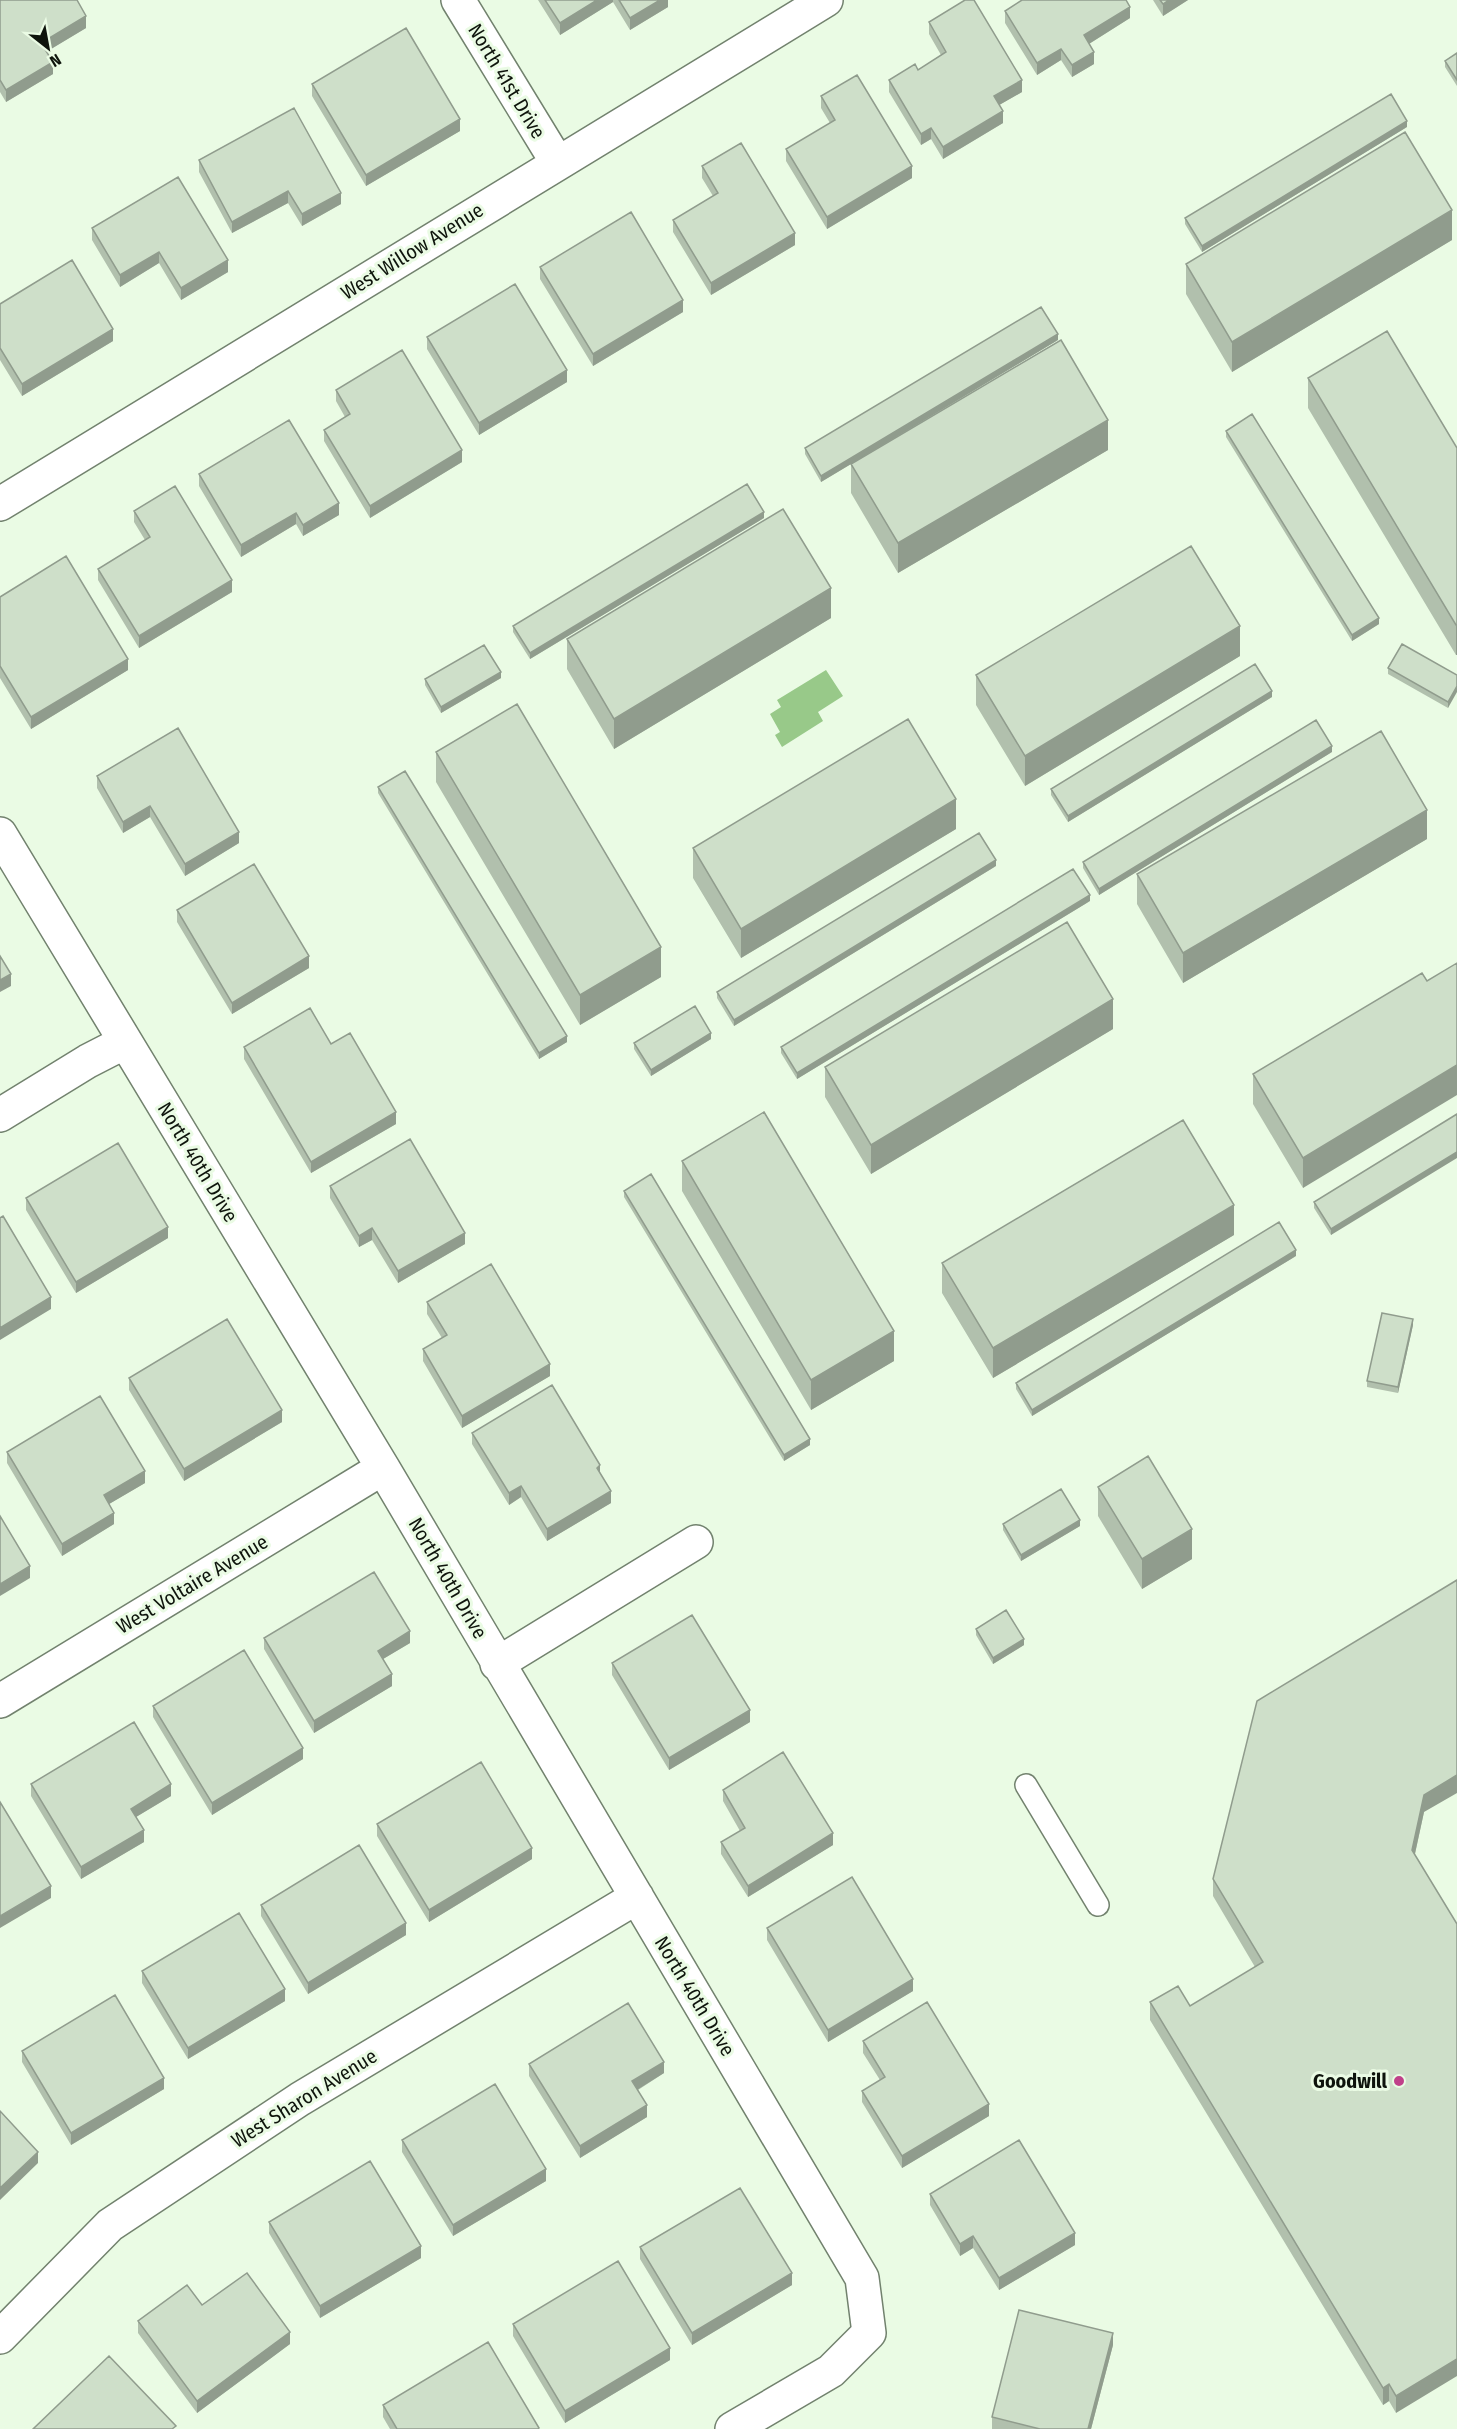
<svg xmlns="http://www.w3.org/2000/svg" width="1457" height="2429" viewBox="0 0 1457 2429" font-family="'Fira Sans Condensed',sans-serif">
<rect width="100%" height="100%" fill="#eafbe4"/>
<path fill="#98c989" d="M826,670L843,696L818,712L823,721L782,747L775,735L780,732L770,714L781,707L777,700Z"/>
<g fill="none" stroke-linecap="round" stroke-linejoin="round">
<defs>
<path id="lane" d="M1026,1785L1098,1905"/>
<path id="street" d="M458,0L557,162
M0,504L826,0
M0,834L383,1468L862,2278L869,2333L831,2371L732,2429
M0,1115L88,1061L125,1042
M497,1664L696,1542
M0,1701L383,1468
M0,2337L110,2225L300,2099L637,1897"/>
</defs>
<use href="#lane" stroke="#72826e" stroke-width="24"/>
<use href="#street" stroke="#72826e" stroke-width="36"/>
<use href="#lane" stroke="#fff" stroke-width="21"/>
<use href="#street" stroke="#fff" stroke-width="33"/>
</g>
<path fill="#b1c0ad" d="M0,0L86,28L46,52L53,74L6,102L0,92Z
M538,0H668V7L630,30L613,2L560,35Z
M1153,0H1188L1163,16Z
M1005,11L1130,18L1089,44L1094,64L1072,77L1061,60L1037,75L1005,23Z
M929,22L1022,92L999,105L1003,123L943,159L931,139L921,145L889,92V80L918,70L941,55L929,34Z
M1457,53V86L1445,67V61Z
M312,84L460,131L366,186L312,96Z
M821,96L912,178L827,229L786,161V149L830,123L821,108Z
M1407,127L1202,252L1185,224V218Z
M199,160L341,204L302,226L288,203L232,233L199,172Z
M702,166L795,245L711,295L673,232V220L713,196L702,178Z
M92,228L228,272L181,300L159,263L120,287L92,240Z
M1452,240L1232,372L1186,294V264Z
M540,267L683,312L593,366L540,279Z
M0,304L113,341L22,396L0,360Z
M427,337L567,382L479,435L427,349Z
M1058,340L865,456L1108,450L898,573L851,493V464L821,482L805,454V448Z
M1308,378L1457,448V655H1456L1308,408Z
M336,390L462,462L370,518L324,441V430L345,417L336,401Z
M1226,431L1379,624L1352,641L1226,437Z
M199,474L339,515L303,536L296,524L241,557L199,486Z
M134,511L232,592L139,648L98,580V569L145,540L134,522Z
M764,518L530,659L513,632V626Z
M0,597L128,670L31,729L0,678Z
M831,618L614,749L567,669V639Z
M1240,656L1025,786L976,705V675Z
M1388,668L1457,675L1448,708L1388,674Z
M501,678L441,713L425,685V679Z
M1272,697L1068,822L1051,795V789Z
M436,752L661,977L580,1025L436,782Z
M1332,752L1099,895L1083,868V862Z
M97,776L239,843L185,876L150,817L123,833L97,788Z
M378,787L567,1042L539,1059L378,793Z
M956,829L741,958L693,878V848Z
M1427,839L1183,983L1137,904V874Z
M996,866L734,1026L717,998V992Z
M1090,901L797,1079L781,1053V1047Z
M177,910L309,968L232,1014L177,922Z
M1427,981L1303,1188L1253,1104V1074Z
M1113,1029L871,1174L825,1097V1067Z
M711,1039L651,1076L634,1049V1043Z
M331,1044L396,1124L311,1173L244,1059V1047Z
M1457,1114L1331,1235L1314,1208V1202Z
M682,1161L894,1361L811,1410L682,1191Z
M330,1186L465,1244L398,1283L372,1240L359,1247L330,1198Z
M624,1191L810,1445L784,1461L624,1197Z
M26,1198L168,1238L76,1293L26,1210Z
M1234,1235L993,1378L942,1293V1263Z
M1296,1256L1032,1416L1016,1389V1383Z
M427,1302L550,1376L462,1428L423,1361V1349L442,1338L427,1314Z
M1413,1325L1398,1393L1367,1387V1381Z
M129,1378L282,1422L184,1481L129,1390Z
M472,1433L600,1474L611,1503L547,1541L521,1497L509,1505L472,1444Z
M7,1452L145,1483L109,1504L114,1524L62,1556L7,1463Z
M1098,1487L1192,1559L1142,1589L1098,1516Z
M1003,1524L1080,1526L1021,1561L1003,1530Z
M976,1629L1024,1645L993,1664L976,1635Z
M264,1638L410,1643L383,1659L392,1686L314,1733L264,1649Z
M612,1663L750,1722L669,1770L612,1675Z
M153,1706L303,1759L212,1815L153,1717Z
M31,1784L171,1796L136,1817L144,1842L81,1879L31,1796Z
M723,1790L833,1845L748,1897L721,1854V1842L740,1831L723,1801Z
M1424,1812L1415,1854L1396,2413L1389,2401L1383,2405L1150,2020V2002L1190,2006L1255,1967L1213,1896V1879Z
M377,1824L532,1859L429,1922L377,1836Z
M261,1905L406,1935L308,1994L261,1916Z
M767,1928L913,1991L828,2042L767,1940Z
M142,1971L285,2001L188,2059L142,1983Z
M863,2041L989,2116L902,2168L862,2102V2091L880,2080L863,2053Z
M22,2051L164,2089L71,2145L22,2062Z
M529,2064L664,2073L638,2090L647,2117L580,2158L529,2076Z
M402,2140L546,2181L453,2236L402,2152Z
M930,2194L1075,2245L999,2290L973,2248L960,2256L930,2205Z
M269,2222L421,2258L320,2318L269,2233Z
M640,2247L792,2285L692,2345L640,2259Z
M202,2305L290,2344L197,2413L138,2333V2321Z
M513,2324L670,2360L565,2423L513,2336Z
M1113,2345L1091,2429H992V2417Z
M383,2405L539,2429H390L383,2417Z"/>
<path fill="#909c8d" d="M597,0H613V2L560,35V23Z
M660,0H668V7L630,30V18Z
M1169,0H1188L1163,16V4Z
M1130,7V18L1084,47V35Z
M86,16V28L41,55V43Z
M1061,49V60L1037,75V63Z
M1094,52V64L1072,77V65Z
M53,62V74L6,102V90Z
M1022,80V92L994,108V96Z
M1003,111V123L943,159V147Z
M460,119V131L366,186V175Z
M1407,121V127L1202,252V246Z
M931,128V139L921,145V134Z
M912,166V178L827,229V217Z
M288,191V203L232,233V222Z
M341,193V204L302,226V214Z
M1452,210V240L1232,372V342Z
M795,233V245L711,295V283Z
M159,252V263L120,287V275Z
M228,260V272L181,300V288Z
M683,300V312L593,366V354Z
M113,329V341L22,396V384Z
M1058,334V340L821,482V476Z
M567,370V382L479,435V423Z
M1108,420V450L898,573V543Z
M462,450V462L370,518V506Z
M339,503V515L303,536V525Z
M764,512V518L530,659V653Z
M296,513V524L241,557V545Z
M232,580V592L139,648V636Z
M831,588V618L614,749V719Z
M1379,618V624L1352,641V635Z
M1456,625H1457V655H1456Z
M1240,626V656L1025,786V756Z
M128,659V670L31,729V717Z
M501,672V678L441,713V707Z
M1457,686V692L1448,708V702Z
M1272,691V697L1068,822V816Z
M1332,746V752L1099,895V889Z
M956,799V829L741,958V929Z
M150,806V817L123,833V822Z
M1427,810V839L1183,983V953Z
M239,832V843L185,876V864Z
M996,860V866L734,1026V1020Z
M1090,895V901L797,1079V1073Z
M661,947V977L580,1025V995Z
M309,956V968L232,1014V1003Z
M11,974V986L0,992V980Z
M1113,999V1029L871,1174V1145Z
M711,1033V1039L651,1076V1070Z
M567,1036V1042L539,1059V1053Z
M1457,1065V1095L1303,1188V1158Z
M396,1112V1124L311,1173V1162Z
M1457,1152V1158L1331,1235V1229Z
M1234,1205V1235L993,1378V1348Z
M168,1227V1238L76,1293V1282Z
M372,1228V1240L359,1247V1236Z
M465,1233V1244L398,1283V1271Z
M1296,1250V1256L1032,1416V1410Z
M51,1297V1309L0,1340V1328Z
M1413,1319V1325L1398,1393V1387Z
M894,1331V1361L811,1410V1380Z
M550,1364V1376L462,1428V1416Z
M282,1410V1422L184,1481V1469Z
M810,1439V1445L784,1461V1455Z
M600,1465V1477L597,1468Z
M145,1471V1483L104,1507V1495Z
M521,1486V1497L509,1505V1493Z
M611,1491V1503L547,1541V1529Z
M114,1513V1524L62,1556V1544Z
M1080,1520V1526L1021,1561V1555Z
M1192,1529V1559L1142,1589V1559Z
M30,1566V1578L0,1596V1584Z
M410,1631V1643L378,1662V1651Z
M1024,1639V1645L993,1664V1658Z
M392,1674V1686L314,1733V1721Z
M750,1710V1722L669,1770V1758Z
M303,1748V1759L212,1815V1803Z
M1457,1775V1793L1424,1812L1412,1867V1850L1424,1795Z
M171,1784V1796L131,1820V1809Z
M144,1830V1842L81,1879V1867Z
M833,1833V1845L748,1897V1886Z
M532,1848V1859L429,1922V1910Z
M51,1886V1898L0,1928V1916Z
M406,1923V1935L308,1994V1983Z
M913,1979V1991L828,2042V2030Z
M285,1989V2001L188,2059V2048Z
M664,2062V2073L632,2093V2081Z
M164,2078V2089L71,2145V2133Z
M989,2104V2116L902,2168V2156Z
M647,2105V2117L580,2158V2146Z
M38,2152V2163L0,2200V2188Z
M546,2169V2181L453,2236V2225Z
M1075,2233V2245L999,2290V2278Z
M973,2236V2248L960,2256V2244Z
M421,2246V2258L320,2318V2306Z
M792,2273V2285L692,2345V2333Z
M290,2332V2344L197,2413V2401Z
M1113,2333V2345L1091,2429H1088Z
M670,2348V2360L565,2423V2411Z
M1457,2359V2376L1396,2413V2396Z
M1389,2384V2401L1383,2405V2388Z"/>
<path fill="#cedfc9" stroke="#909c8d" stroke-width="1.5" d="M0,0H77L86,16L41,43L53,62L6,90L0,80Z
M545,0H597L560,23Z
M619,0H660L630,18Z
M965,0H974L1022,80L994,96L1003,111L943,147L931,128L921,134L889,80L915,64L918,70L946,52L929,22Z
M1022,0H1126L1130,7L1084,35L1094,52L1072,65L1061,49L1037,63L1005,11Z
M1160,0H1169L1163,4Z
M406,28L460,119L366,175L312,84Z
M1457,53V80L1445,61Z
M857,75L912,166L827,217L786,149L835,120L821,96Z
M1391,94L1407,121L1202,246L1185,218Z
M294,108L341,193L302,214L288,191L232,222L199,160Z
M1405,132L1452,210L1232,342L1186,264Z
M741,143L795,233L711,283L673,220L718,193L702,166Z
M178,177L228,260L181,288L159,252L120,275L92,228Z
M631,212L683,300L593,354L540,267Z
M72,260L113,329L22,384L0,348V304Z
M515,284L567,370L479,423L427,337Z
M1041,307L1058,334L821,476L805,448Z
M1387,331L1457,448V625H1456L1308,378Z
M1061,340L1108,420L898,543L851,464Z
M402,350L462,450L370,506L324,430L350,414L336,390Z
M1252,414L1379,618L1352,635L1226,431Z
M289,420L339,503L303,525L296,513L241,545L199,474Z
M747,484L764,512L530,653L513,626Z
M175,486L232,580L139,636L98,569L150,537L134,511Z
M783,509L831,588L614,719L567,639Z
M1191,546L1240,626L1025,756L976,675Z
M66,556L128,659L31,717L0,666V597Z
M1402,644L1457,675V686L1448,702L1388,668Z
M484,645L501,672L441,707L425,679Z
M1255,664L1272,691L1068,816L1051,789Z
M517,704L661,947L580,995L436,752Z
M908,719L956,799L741,929L693,848Z
M1316,720L1332,746L1099,889L1083,862Z
M178,728L239,832L185,864L150,806L123,822L97,776Z
M1381,731L1427,810L1183,953L1137,874Z
M405,771L567,1036L539,1053L378,787Z
M979,833L996,860L734,1020L717,992Z
M254,864L309,956L232,1003L177,910Z
M1073,869L1090,895L797,1073L781,1047Z
M1067,922L1113,999L871,1145L825,1067Z
M0,956L11,974L0,980Z
M1457,963V1065L1303,1158L1253,1074L1422,973L1427,981Z
M695,1006L711,1033L651,1070L634,1043Z
M310,1008L331,1044L350,1033L396,1112L311,1162L244,1047Z
M764,1112L894,1331L811,1380L682,1161Z
M1457,1114V1152L1331,1229L1314,1202Z
M1183,1120L1234,1205L993,1348L942,1263Z
M410,1139L465,1233L398,1271L372,1228L359,1236L330,1186Z
M118,1143L168,1227L76,1282L26,1198Z
M651,1174L810,1439L784,1455L624,1191Z
M3,1216L51,1297L0,1328V1218Z
M1279,1222L1296,1250L1032,1410L1016,1383Z
M491,1264L550,1364L462,1416L423,1349L447,1335L427,1302Z
M1382,1313L1413,1319L1398,1387L1367,1381Z
M227,1319L282,1410L184,1469L129,1378Z
M552,1385L600,1465L597,1468L611,1491L547,1529L521,1486L509,1493L472,1433Z
M100,1396L145,1471L104,1495L114,1513L62,1544L7,1452Z
M1148,1456L1192,1529L1142,1559L1098,1487Z
M1061,1489L1080,1520L1021,1555L1003,1524Z
M0,1516L30,1566L0,1584Z
M374,1572L410,1631L378,1651L392,1674L314,1721L264,1638Z
M1457,1580V1775L1424,1795L1412,1850L1457,1924V2359L1396,2396L1389,2384L1383,2388L1150,2002L1178,1986L1190,2006L1263,1962L1213,1879L1257,1701Z
M1006,1610L1024,1639L993,1658L976,1629Z
M692,1615L750,1710L669,1758L612,1663Z
M244,1650L303,1748L212,1803L153,1706Z
M134,1722L171,1784L131,1809L144,1830L81,1867L31,1784Z
M783,1752L833,1833L748,1886L721,1842L745,1828L723,1790Z
M481,1762L532,1848L429,1910L377,1824Z
M0,1802L51,1886L0,1916Z
M359,1845L406,1923L308,1983L261,1905Z
M852,1877L913,1979L828,2030L767,1928Z
M239,1913L285,1989L188,2048L142,1971Z
M115,1995L164,2078L71,2133L22,2051Z
M927,2002L989,2104L902,2156L862,2091L885,2077L863,2041Z
M628,2003L664,2062L632,2081L647,2105L580,2146L529,2064Z
M495,2084L546,2169L453,2225L402,2140Z
M0,2111L38,2152L0,2188Z
M1019,2140L1075,2233L999,2278L973,2236L960,2244L930,2194Z
M370,2161L421,2246L320,2306L269,2222Z
M740,2188L792,2273L692,2333L640,2247Z
M618,2261L670,2348L565,2411L513,2324Z
M247,2273L290,2332L197,2401L138,2321L187,2285L202,2305Z
M1019,2310L1113,2333L1088,2429H1040L992,2417Z
M488,2342L539,2428L538,2429H397L383,2405Z
M109,2356L176,2426L172,2429H33Z"/>
<circle fill="#c0408a" stroke="#eafbe4" stroke-width="2" cx="1399" cy="2081" r="6"/>
<g text-anchor="middle" dominant-baseline="central" stroke-width="6" stroke-linejoin="round" paint-order="stroke">
<g font-size="20" fill="#0e140c" stroke="#eafbe4">
<text transform="translate(507 81) rotate(59)">North 41st Drive</text>
<text transform="translate(412 251) rotate(-32)">West Willow Avenue</text>
<text transform="translate(198 1162) rotate(59)">North 40th Drive</text>
<text transform="translate(448 1578) rotate(60)">North 40th Drive</text>
<text transform="translate(192 1584) rotate(-31)">West Voltaire Avenue</text>
<text transform="translate(695 1996) rotate(59)">North 40th Drive</text>
<text transform="translate(304 2098) rotate(-32)">West Sharon Avenue</text>
</g>
<g font-size="20" font-weight="bold" fill="#0e140c" stroke="#eafbe4" text-anchor="end">
<text x="1387" y="2081">Goodwill</text>
</g>
</g>
<g transform="translate(48 48) rotate(149)" stroke="#eafbe4" stroke-width="4.5" paint-order="stroke">
<path d="M0-4.5L10 22L0 15L-10 22Z" fill="#0e140c"/>
<text y="-9" font-size="16" font-weight="bold" text-anchor="middle" fill="#0e140c">N</text>
</g>
</svg>
